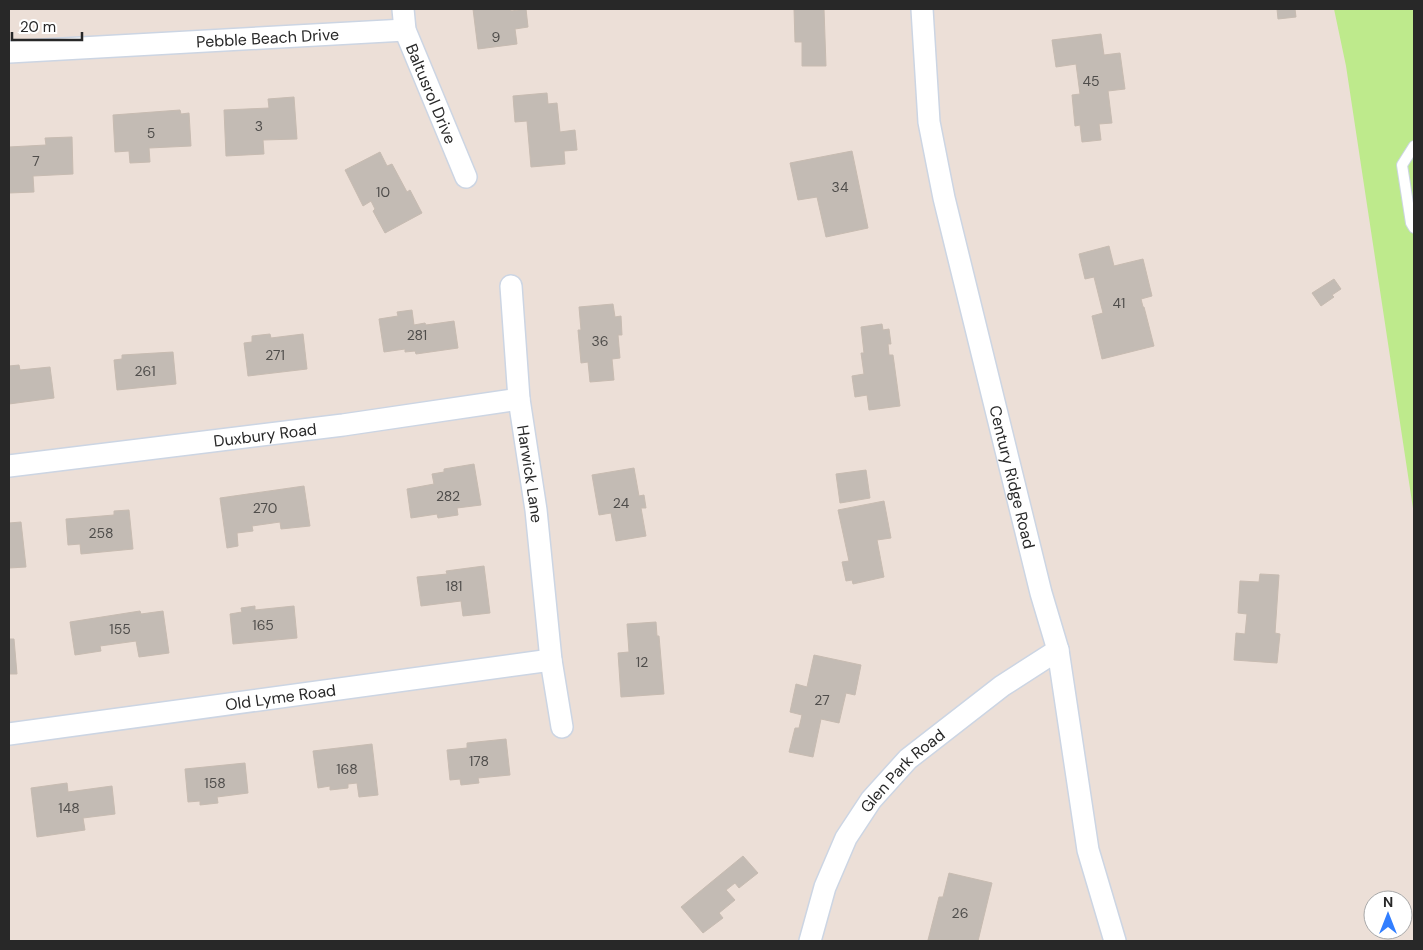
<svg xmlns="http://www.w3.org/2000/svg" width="1423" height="950" viewBox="0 0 1423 950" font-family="'DM Sans',sans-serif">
<rect width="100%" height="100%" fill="#ecdfd7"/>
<path fill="#beea8c" d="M1334,9H1414V515L1346,66Z"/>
<path fill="#c3bbb4" stroke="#c7bbb1" d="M473,9H511V11L526,9L528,27L515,29L517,44L478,49Z
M794,9H824L826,66H802V42H795Z
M1277,9H1295L1296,17L1278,19Z
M1101,34L1104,55L1120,53L1125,89L1108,91L1112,123L1099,124L1101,140L1082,142L1080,125L1075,126L1072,95L1080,94L1076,64L1056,67L1052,40Z
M547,93L548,104L557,103L560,132L575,130L577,150L564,151L565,164L531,167L527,121L515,122L513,96Z
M294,97L297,139L263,140L264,154L226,156L224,110L269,108L268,99Z
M180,110L181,114L189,113L191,146L149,148L150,162L130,163L129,151L115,152L113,115Z
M72,137L73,174L33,176L34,192L9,193V147L46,145L45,138Z
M852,151L868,228L826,237L817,197L798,200L790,163Z
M380,152L387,166L392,164L407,192L410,190L422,213L385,233L373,211L375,209L371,201L363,206L345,170Z
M1109,246L1114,266L1143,259L1152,296L1141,299L1143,307H1144L1154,346L1102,359L1092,316L1103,313L1094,277L1085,279L1079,254Z
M1334,279L1341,289L1332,295L1334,297L1321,306L1312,293Z
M613,304L615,317L621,316L622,335H618L620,358L612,359L614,380L590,382L588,362L581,363L578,330H581L579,307Z
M412,310L414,325L425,323L426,325L454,321L458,348L416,354L415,351L405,352V349L384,352L379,319L398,316L397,312Z
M882,324L883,330L889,329L891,344H888L889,355H893L900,406L869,410L867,395L855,397L852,376L864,374L861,353H864L861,327Z
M270,334L271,338L303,334L307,369L248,376L244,343L252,342V336Z
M173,352L176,384L117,390L114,360L122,359V355Z
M19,365L20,370L50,367L54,398L9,404V366Z
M474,464L481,505L457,508L458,515L438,518L437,514L411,518L407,489L434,484L432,474L444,472V469Z
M634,468L639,496L644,495L646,508H641L646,536L616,541L611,513L599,515L592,475Z
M866,470L870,498L840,503L836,474Z
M304,486L310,526L281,529L280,522L252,526L253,531L237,533L238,546L227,548L220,498Z
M884,501L891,538L877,540L884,577L853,584L852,580L846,581L842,562L849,561L838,510Z
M129,510L133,549L81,554L80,544L68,545L66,519L114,515V511Z
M21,522L26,567L9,568V523Z
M484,566L490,613L463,616L461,601L421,606L417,577L447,574L446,571Z
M1260,574L1279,575L1275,633L1280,634L1277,663L1234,660L1236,633L1245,634L1247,614L1238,613L1240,581L1259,582Z
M255,606V610L294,606L297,638L233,644L230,614L242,612L241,608Z
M140,611L141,614L163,611L169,653L139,657L136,641L100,646L101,651L75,655L70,622Z
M656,622L657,636H659L664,694L621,697L618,653L629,652L627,624Z
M9,639H14L17,674H9Z
M814,655L861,665L855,695L846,693L839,723L821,719L813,757L789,752L795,728H799L802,715L790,712L796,684L807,687Z
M506,739L510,775L478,778L479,783L461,785L460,779L450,780L447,750L467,748V743Z
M372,744L378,795L359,797L357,783L348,784V788L330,790V786L318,788L313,751Z
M245,763L248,793L217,797L218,803L200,805V801L188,802L185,769Z
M67,783L68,792L112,786L115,814L83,818L85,830L37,837L31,788Z
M743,856L758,873L739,888L735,883L726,890L735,900L719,913L723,918L703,933L681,907Z
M949,873L992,883L978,941L928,940L939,897H943Z"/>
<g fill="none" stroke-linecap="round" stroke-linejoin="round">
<defs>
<path id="lane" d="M1414,146L1402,165L1411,223L1414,228"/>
<g id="street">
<path id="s1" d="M403,9L405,30L466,177"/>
<path id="s2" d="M922,9L929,122L944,198L1041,593L1058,650L1088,850L1115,941"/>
<path id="s3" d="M9,52L405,30"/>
<path id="s4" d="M511,286L519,399L536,510L551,660L562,727"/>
<path id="s5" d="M9,466L343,425L519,399"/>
<path id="s6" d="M9,734L551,660"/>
<path id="s7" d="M810,941L825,887L846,838L871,800L908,759L1002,686L1058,650"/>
</g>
</defs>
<use href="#lane" stroke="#ccd5e3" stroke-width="12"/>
<use href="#street" stroke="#ccd5e3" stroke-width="24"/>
<use href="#lane" stroke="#fff" stroke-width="10"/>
<use href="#street" stroke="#fff" stroke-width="21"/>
</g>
<g text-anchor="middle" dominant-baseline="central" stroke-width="5" stroke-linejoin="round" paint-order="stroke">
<g font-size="14" fill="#4f4d4b">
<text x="496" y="37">9</text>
<text x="1091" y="81">45</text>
<text x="259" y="126">3</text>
<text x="151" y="133">5</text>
<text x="36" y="161">7</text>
<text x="840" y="187">34</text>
<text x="383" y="192">10</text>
<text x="1119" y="303">41</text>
<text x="417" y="335">281</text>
<text x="600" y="341">36</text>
<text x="275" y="355">271</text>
<text x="145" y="371">261</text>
<text x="448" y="496">282</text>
<text x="621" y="503">24</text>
<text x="265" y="508">270</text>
<text x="101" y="533">258</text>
<text x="454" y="586">181</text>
<text x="263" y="625">165</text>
<text x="120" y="629">155</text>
<text x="642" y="662">12</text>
<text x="822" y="700">27</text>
<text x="479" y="761">178</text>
<text x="347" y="769">168</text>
<text x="215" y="783">158</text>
<text x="69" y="808">148</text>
<text x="960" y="913">26</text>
</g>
<g font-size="16" fill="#282828" stroke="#fff">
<text stroke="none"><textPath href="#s3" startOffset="259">Pebble Beach Drive</textPath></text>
<text stroke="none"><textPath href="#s1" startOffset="90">Baltusrol Drive</textPath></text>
<text stroke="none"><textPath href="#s5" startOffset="258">Duxbury Road</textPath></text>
<text stroke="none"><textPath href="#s4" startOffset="189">Harwick Lane</textPath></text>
<text stroke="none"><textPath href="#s2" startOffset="478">Century Ridge Road</textPath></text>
<text stroke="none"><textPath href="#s6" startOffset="274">Old Lyme Road</textPath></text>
<text stroke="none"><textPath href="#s7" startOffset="198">Glen Park Road</textPath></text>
</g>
</g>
<rect width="1423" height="950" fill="none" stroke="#282828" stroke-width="20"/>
<g transform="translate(1388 915)"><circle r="24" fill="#ffffff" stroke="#a9a9a9"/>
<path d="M0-4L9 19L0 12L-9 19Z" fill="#317eff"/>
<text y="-8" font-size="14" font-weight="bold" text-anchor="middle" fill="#282828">N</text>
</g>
<path d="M12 32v8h70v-8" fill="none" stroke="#282828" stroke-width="2.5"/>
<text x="20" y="32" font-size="15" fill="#282828" stroke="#ffffff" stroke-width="4" paint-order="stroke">20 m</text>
</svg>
